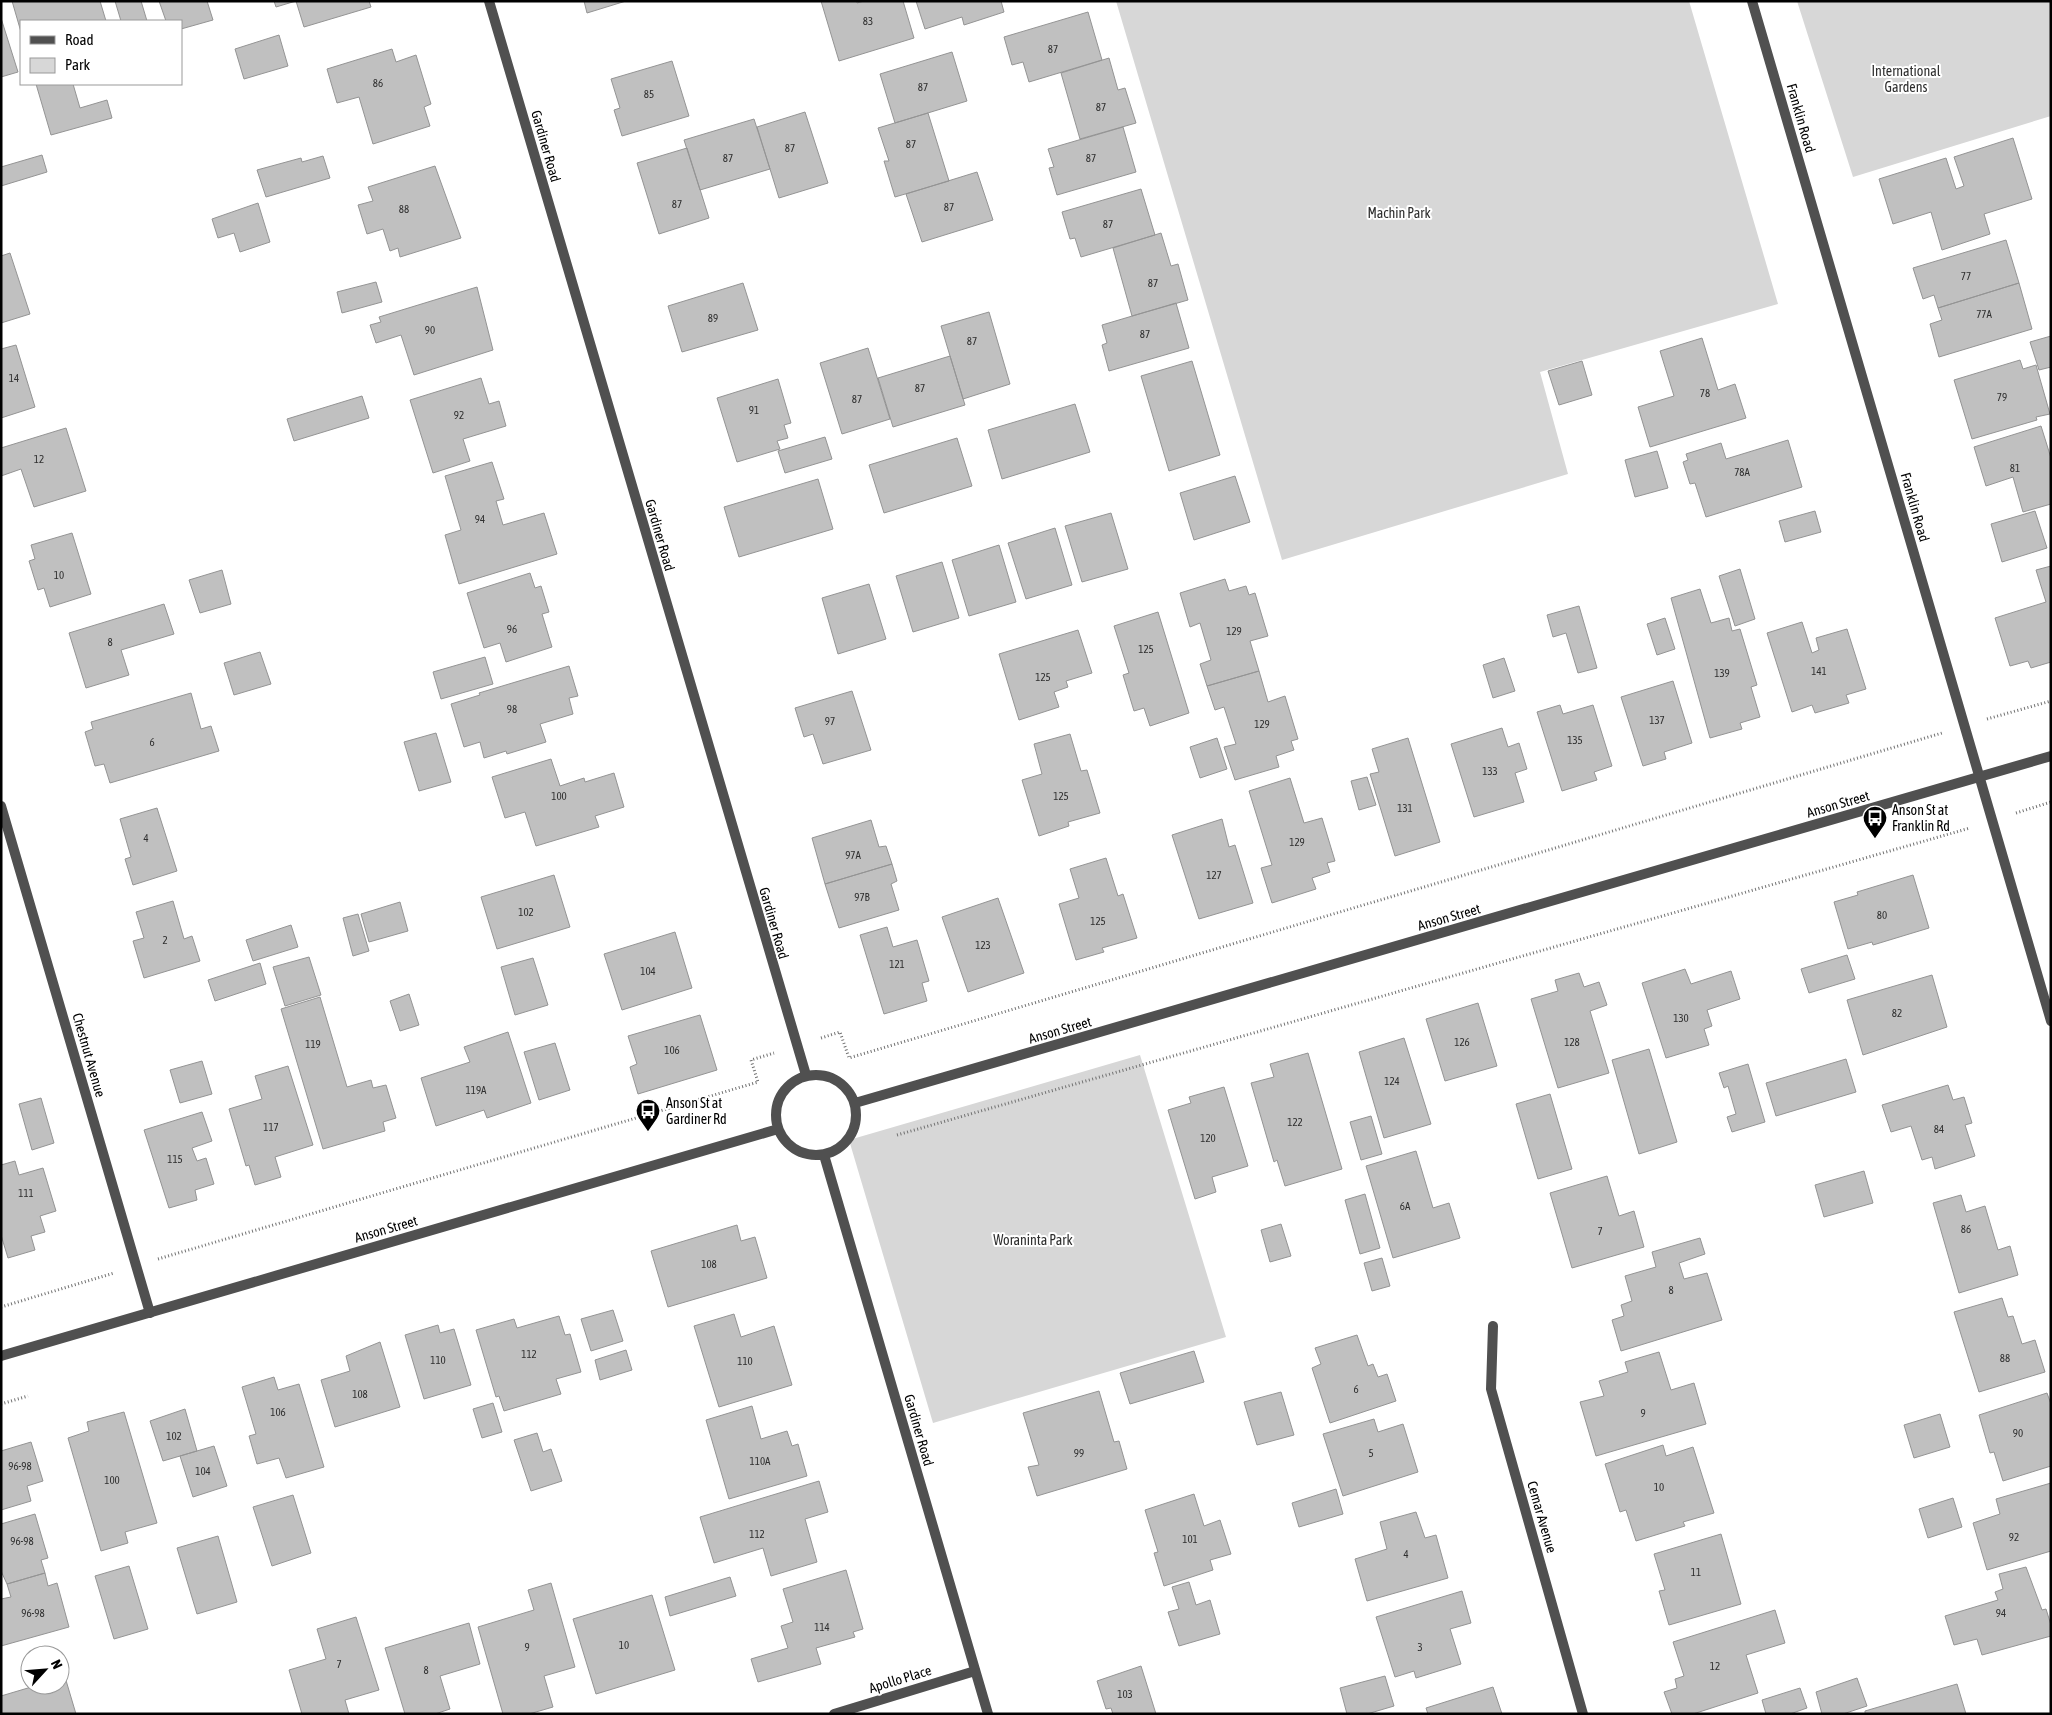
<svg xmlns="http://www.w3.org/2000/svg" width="2052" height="1715" viewBox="0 0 2052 1715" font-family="'Asap Condensed',sans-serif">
<rect width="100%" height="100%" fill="#fff"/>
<path fill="#d7d7d7" d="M1116,1H1689L1778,304L1540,372L1568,474L1282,560Z
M1797,1H2051V116L1853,177Z
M1140,1055L1226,1337L933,1423L849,1140Z"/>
<path fill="#c0c0c0" stroke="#949494" d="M12,1H100L106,21H21V32Z
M115,1H141L147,21H121Z
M159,1H207L213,20L181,29V21H166Z
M274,1H296L276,7Z
M296,1H369L371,7L304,27Z
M584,1H626L587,13Z
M821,1H857V3L864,1H903L914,38L839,61Z
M916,1H1001L1004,12L964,25L962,17L925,29Z
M1088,12L1102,60L1029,82L1023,62L1012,65L1004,37Z
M1,18L18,72L1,77Z
M279,35L288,66L244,79L235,49Z
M392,49L396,62L416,55L431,104L424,107L430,126L373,144L359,97L337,103L327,69Z
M952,52L967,101L895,123L880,74Z
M1109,58L1118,90L1125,88L1136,123L1080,139L1061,73Z
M672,61L689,116L622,136L614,110L620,108L611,79Z
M36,84H73L80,108L107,100L112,118L51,135Z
M805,112L828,183L779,198L757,127Z
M928,113L949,181L895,197L884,161H889L878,128Z
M754,119L770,169L700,190L684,140Z
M1123,127L1136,172L1057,195L1049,168L1054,167L1048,149Z
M2013,138L2032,199L1984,214L1990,234L1942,250L1931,212L1893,224L1879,179L1946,158L1956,189L1964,186L1954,157Z
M687,148L709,218L659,234L637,163Z
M42,155L47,172L1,186V167Z
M323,156L330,178L266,197L257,170L301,158L302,162Z
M435,166L461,238L400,257L398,248L390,251L383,229L367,234L358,205L373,201L368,187Z
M977,172L993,220L922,242L906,194Z
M1141,189L1155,235L1081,257L1075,238L1070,239L1062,212Z
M258,203L270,242L240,252L234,233L218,238L212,219Z
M1161,233L1171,266L1178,264L1188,300L1132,316L1113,248Z
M2006,240L2019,283L1938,308L1934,295L1923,299L1913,268Z
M10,253L30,314L1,323V256Z
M376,282L382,302L342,313L337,292Z
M743,283L758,330L682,352L668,306Z
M2019,283L2032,329L1939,357L1930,324L1942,320L1938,308Z
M477,287L493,350L414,375L401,335L376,343L370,325L381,322L379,317Z
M1176,303L1189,348L1109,371L1102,345L1107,343L1102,325Z
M989,312L1010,384L963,399L941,326Z
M2051,336V367L2039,370L2030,342Z
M1702,338L1718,390L1735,384L1746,418L1650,447L1638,407L1674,396L1660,351Z
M16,345L35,407L1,418V349Z
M868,348L890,419L842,434L820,363Z
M950,356L965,405L893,427L878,378Z
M2020,360L2023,369L2036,365L2050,414L2036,417L2037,420L1972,439L1954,380Z
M1192,361L1220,455L1169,471L1141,376Z
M1582,361L1592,395L1559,405L1548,371Z
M481,378L489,404L499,401L506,426L463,439L470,461L433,473L410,400Z
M778,379L791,423L784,425L788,438L777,441L780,449L737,462L717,398Z
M362,396L369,418L294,441L287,419Z
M1075,404L1090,452L1002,479L988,430Z
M2041,426L2051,458V504L2023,512L2013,477L1986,486L1974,447Z
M66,428L86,491L34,507L21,469L1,476V448Z
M825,437L832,459L785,473L778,451Z
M957,438L972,486L884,513L869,465Z
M1788,440L1802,487L1706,517L1695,483L1690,484L1683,462L1688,460L1686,454L1721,443L1726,459Z
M1657,451L1668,488L1635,497L1625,460Z
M492,462L504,499L496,501L503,525L544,513L557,554L459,584L445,535L461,530L445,476Z
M1235,476L1250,522L1194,540L1180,493Z
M818,479L833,529L739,557L724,507Z
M1815,511L1821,532L1785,542L1779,521Z
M2035,511L2047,548L2002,562L1991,524Z
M1111,513L1128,569L1082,582L1065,526Z
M1055,528L1072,585L1026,599L1008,543Z
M72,533L91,594L50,607L44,588L38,590L29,561L35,559L31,545Z
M999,545L1016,602L969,616L952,560Z
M942,562L959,618L913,632L896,576Z
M2051,566V662L2031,668L2028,661L2010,666L1995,618L2046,602L2036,570Z
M1740,569L1755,619L1735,626L1719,576Z
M222,570L231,604L200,613L189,580Z
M530,573L535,588L541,586L549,612L542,614L552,647L506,662L500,643L484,648L467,593Z
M1225,579L1229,591L1246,586L1249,595L1255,593L1268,636L1250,641L1259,671L1207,686L1200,664L1211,660L1200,623L1190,627L1180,593Z
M869,584L886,639L838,654L822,598Z
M1700,589L1711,623L1729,618L1732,631L1740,629L1757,685L1751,687L1760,717L1740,723L1742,729L1710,738L1671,598Z
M164,604L174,634L121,650L129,675L86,688L69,633Z
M1579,606L1597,668L1578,673L1566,633L1553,637L1547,615Z
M1158,612L1189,713L1150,726L1144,708L1134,711L1123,675L1129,673L1114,626Z
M1665,618L1675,649L1657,655L1647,624Z
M1802,622L1812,653L1819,650L1816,638L1847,629L1866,689L1846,695L1849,703L1815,713L1812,705L1792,712L1767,633Z
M1078,630L1092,673L1066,681L1068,687L1054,692L1059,707L1019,720L999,654Z
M260,652L271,684L234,695L224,663Z
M485,657L493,684L441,699L433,672Z
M1504,658L1515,691L1493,698L1483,665Z
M569,666L578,696L569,698L573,714L540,724L546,742L507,754L506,751L484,758L480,742L464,747L451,704L480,695L479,693Z
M1259,671L1268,702L1285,696L1298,739L1291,741L1294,750L1276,756L1279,767L1235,780L1224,747L1236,744L1224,707L1215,710L1207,686Z
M1673,681L1692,743L1664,752L1666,759L1643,766L1621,697Z
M852,691L871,750L823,764L813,734L804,737L795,708Z
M191,693L201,729L211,726L219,751L110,783L104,764L95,766L85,732L93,729L91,722Z
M1560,705L1563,714L1593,705L1612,766L1594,772L1597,780L1562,791L1537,712Z
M1502,728L1508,747L1519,743L1527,769L1515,773L1524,802L1474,817L1451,744Z
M436,733L451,782L419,791L404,742Z
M1070,734L1081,771L1087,770L1100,813L1068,822L1069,826L1039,836L1022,780L1042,774L1034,744Z
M1217,738L1227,769L1200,778L1190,747Z
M1408,738L1440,842L1395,856L1370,774L1379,772L1372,749Z
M551,759L560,786L584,778L585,782L614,773L624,807L595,816L599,827L536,846L525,812L505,818L492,777Z
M1367,777L1376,805L1359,810L1351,781Z
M1290,778L1304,823L1322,818L1335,861L1327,863L1330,872L1312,878L1316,889L1272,903L1261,868L1272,865L1249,791Z
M157,808L177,871L133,885L125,859L131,857L120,819Z
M1222,819L1229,847L1235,845L1253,903L1199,919L1172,835Z
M871,820L879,847L886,846L892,864L825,884L812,838Z
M1106,858L1118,896L1123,894L1137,938L1102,948L1104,952L1076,960L1059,904L1079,898L1070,869Z
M892,864L897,881L891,884L899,910L839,928L825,884Z
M554,875L570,927L497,949L481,897Z
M1913,875L1929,928L1873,945L1872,942L1848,949L1834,902L1858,895L1857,892Z
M998,898L1024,973L968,992L942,917Z
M173,901L184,939L192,936L200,961L144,978L133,941L144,938L136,912Z
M400,902L408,931L369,942L361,914Z
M358,914L369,951L353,956L343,918Z
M291,925L298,947L253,961L246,940Z
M887,927L893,947L917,940L929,981L922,983L927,1001L884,1014L860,935Z
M675,932L692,988L622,1010L604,954Z
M1847,955L1855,979L1809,993L1801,969Z
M309,957L321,995L285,1006L273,967Z
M533,958L548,1005L515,1015L501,967Z
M260,963L266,984L215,1001L208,980Z
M1685,969L1691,984L1731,971L1740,999L1707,1010L1712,1026L1704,1029L1709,1045L1666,1058L1642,983Z
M1579,973L1584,987L1599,982L1607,1005L1590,1011L1609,1073L1558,1088L1531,999L1558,991L1555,980Z
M1932,975L1947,1027L1863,1055L1847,1000Z
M409,994L419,1025L400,1031L390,1001Z
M320,997L347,1087L371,1080L373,1088L386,1085L396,1118L383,1122L385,1131L323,1149L281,1009Z
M1478,1003L1497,1066L1445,1081L1426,1019Z
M700,1015L717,1070L638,1094L630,1067L637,1064L628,1036Z
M508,1032L531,1103L487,1118L484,1110L436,1126L421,1078L470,1062L464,1047Z
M1404,1038L1431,1124L1384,1138L1359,1052Z
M555,1043L570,1090L539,1100L524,1052Z
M1649,1049L1677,1142L1639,1154L1612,1060Z
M1308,1053L1342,1169L1285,1186L1277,1160L1274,1162L1251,1083L1274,1077L1270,1064Z
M1846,1059L1856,1092L1776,1116L1766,1083Z
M202,1061L212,1094L180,1103L170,1070Z
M1748,1064L1765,1122L1732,1132L1727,1117L1736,1114L1728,1086L1724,1088L1719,1073Z
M288,1066L313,1145L275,1157L281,1177L255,1185L249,1165L246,1166L229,1109L262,1099L255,1076Z
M1948,1085L1953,1100L1964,1097L1972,1123L1965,1125L1975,1156L1935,1169L1932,1157L1922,1160L1911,1126L1891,1132L1882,1105Z
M1224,1087L1248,1166L1212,1177L1216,1192L1195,1199L1168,1110L1191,1103L1189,1097Z
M1550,1094L1572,1169L1538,1179L1516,1104Z
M41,1098L54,1143L32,1150L19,1104Z
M202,1112L212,1141L192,1148L197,1161L206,1158L214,1184L195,1190L197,1200L169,1208L144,1130Z
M1371,1116L1382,1154L1361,1160L1350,1122Z
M1416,1151L1433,1208L1449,1203L1460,1238L1393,1258L1366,1166Z
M15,1161L19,1175L43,1168L56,1211L40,1216L45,1232L31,1236L35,1250L8,1258L1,1235V1165Z
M1864,1171L1873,1203L1824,1217L1815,1185Z
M1607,1176L1619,1216L1634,1211L1644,1247L1572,1268L1550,1193Z
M1365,1194L1380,1248L1360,1254L1345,1200Z
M1961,1195L1966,1212L1985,1206L1998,1250L2010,1246L2018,1275L1959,1293L1933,1203Z
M1281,1224L1291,1256L1270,1262L1261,1230Z
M737,1225L741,1241L755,1237L767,1278L668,1307L651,1251Z
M1700,1238L1705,1254L1679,1263L1684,1279L1707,1273L1722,1320L1621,1351L1612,1320L1624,1316L1621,1305L1632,1301L1625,1276L1656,1267L1652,1252Z
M1382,1258L1390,1286L1372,1291L1364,1263Z
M2002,1298L2008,1317L2013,1316L2022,1344L2035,1340L2045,1372L1979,1392L1954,1312Z
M613,1310L623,1341L591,1351L581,1319Z
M734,1314L741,1337L774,1326L792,1385L719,1407L694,1326Z
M559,1316L565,1335L570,1334L581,1372L556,1379L561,1394L504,1411L499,1396L496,1397L476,1330L514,1319L517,1328Z
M438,1325L440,1333L454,1329L471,1385L424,1399L405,1335Z
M1357,1335L1368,1366L1373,1364L1378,1377L1387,1374L1396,1401L1330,1423L1312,1368L1321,1364L1315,1348Z
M380,1342L400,1407L335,1427L321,1380L350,1371L346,1356Z
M626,1350L632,1370L600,1380L595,1360Z
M1194,1351L1204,1382L1130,1404L1120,1373Z
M1659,1352L1671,1390L1694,1383L1706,1424L1596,1456L1580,1402L1604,1396L1599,1381L1628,1372L1625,1362Z
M274,1377L278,1390L299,1384L324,1467L286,1478L279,1458L257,1464L249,1436L256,1434L242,1387Z
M1099,1391L1114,1442L1119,1441L1127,1469L1037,1496L1028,1467L1039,1465L1023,1413Z
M1281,1392L1294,1435L1257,1445L1244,1402Z
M2047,1393L2051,1404V1466L2003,1481L1994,1452L1990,1453L1979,1415Z
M493,1403L502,1432L482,1438L473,1409Z
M752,1406L761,1439L787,1431L792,1446L798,1444L807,1476L729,1499L706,1420Z
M185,1409L197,1451L163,1461L150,1421Z
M124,1412L157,1523L125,1532L128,1543L101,1551L68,1438L89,1431L87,1422Z
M1940,1414L1950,1447L1914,1458L1904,1425Z
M1374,1419L1378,1432L1403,1424L1418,1472L1343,1496L1323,1434Z
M537,1433L543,1452L551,1449L562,1481L531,1491L514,1440Z
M31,1442L43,1481L27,1486L31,1501L1,1510V1451Z
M1663,1445L1666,1456L1693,1447L1714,1513L1683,1522L1685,1526L1636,1541L1626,1510L1620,1512L1605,1464Z
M214,1446L227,1486L193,1497L180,1456Z
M819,1481L828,1512L805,1519L817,1562L771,1576L763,1548L714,1563L700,1517Z
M2051,1483V1551L1987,1570L1973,1523L2000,1514L1996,1499Z
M1336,1489L1343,1514L1299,1527L1292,1503Z
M1194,1494L1204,1526L1220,1520L1231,1554L1210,1560L1213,1570L1164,1586L1154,1553L1158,1552L1145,1510Z
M293,1495L311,1553L272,1566L253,1507Z
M1953,1498L1962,1527L1928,1538L1919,1509Z
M1416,1512L1425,1538L1436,1535L1448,1578L1367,1601L1355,1559L1387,1549L1380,1522Z
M35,1514L48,1558L41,1560L45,1573L7,1584L1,1571V1524Z
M1721,1534L1741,1604L1669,1625L1659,1591L1665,1590L1654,1554Z
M218,1536L237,1602L197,1614L177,1548Z
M129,1566L148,1629L114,1639L95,1576Z
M2026,1567L2042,1610L2046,1609L2051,1625V1636L1982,1655L1977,1639L1954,1645L1945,1616L1998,1600L1995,1592L2003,1589L1999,1574Z
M846,1570L863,1629L853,1632L855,1637L816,1648L821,1664L758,1682L751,1659L788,1648L781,1626L793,1622L783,1589Z
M45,1573L48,1586L57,1583L69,1627L1,1646V1599L11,1597L7,1584Z
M730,1577L736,1596L670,1616L665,1597Z
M1189,1582L1196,1605L1210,1600L1220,1634L1179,1646L1168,1612L1179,1609L1172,1587Z
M551,1583L575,1667L544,1676L553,1707L529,1714H503L478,1627L534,1610L528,1590Z
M1462,1591L1471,1623L1450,1629L1461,1664L1416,1678L1414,1671L1395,1677L1376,1617Z
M652,1595L675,1670L596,1694L573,1619Z
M1775,1610L1785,1643L1746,1655L1758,1693L1693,1714H1672L1664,1692L1677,1688L1675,1679L1684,1676L1673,1642Z
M356,1617L379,1690L345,1700L349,1714H302L289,1670L326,1659L317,1629Z
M469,1623L480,1664L440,1676L450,1709L435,1714H405L385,1648Z
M1141,1666L1156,1714H1113L1111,1708L1106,1709L1097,1681Z
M1385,1676L1394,1706L1367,1714H1347L1340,1688Z
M65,1677L76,1714H1V1696L38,1685H60V1678Z
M1857,1678L1867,1706L1843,1714H1822L1816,1692Z
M1957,1684L1966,1714H1865V1711Z
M1493,1687L1502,1714H1428L1426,1708Z
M1800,1688L1807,1708L1790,1714H1766L1762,1700Z"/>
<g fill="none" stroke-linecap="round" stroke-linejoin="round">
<path stroke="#727272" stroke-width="3" stroke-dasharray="1 2.5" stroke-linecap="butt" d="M1987,719L2051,701
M2016,813L2051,802
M821,1038L840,1032L849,1058L1942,733
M897,1135L1970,828
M158,1259L758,1082L751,1060L774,1053
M1,1307L114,1273
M1,1404L28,1396"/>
<path stroke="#505050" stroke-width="10" d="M1752,1L2051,1021
M1,806L150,1313
M1493,1326L1491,1389L1583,1714
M834,1714L975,1671"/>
<path stroke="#505050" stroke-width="10" d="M489,1L806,1075
M776 1115a40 40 0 1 1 80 0a40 40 0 1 1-80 0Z
M855,1103L2051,756
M824,1155L988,1714
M1,1356L778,1129"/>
</g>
<defs>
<symbol id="bus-pin" viewBox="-11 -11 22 30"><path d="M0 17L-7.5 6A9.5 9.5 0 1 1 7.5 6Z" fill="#000" stroke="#fff"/><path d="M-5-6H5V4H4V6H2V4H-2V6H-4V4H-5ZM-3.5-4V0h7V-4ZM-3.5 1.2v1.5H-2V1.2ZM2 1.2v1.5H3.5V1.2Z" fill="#fff"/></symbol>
</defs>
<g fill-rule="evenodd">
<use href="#bus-pin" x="1861" y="804" width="28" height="38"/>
<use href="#bus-pin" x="634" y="1097" width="28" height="38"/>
</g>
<g text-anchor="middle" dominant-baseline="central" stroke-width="4" stroke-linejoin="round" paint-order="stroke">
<g font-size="11" fill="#303030">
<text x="868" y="21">83</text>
<text x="1053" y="49">87</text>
<text x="378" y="83">86</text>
<text x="923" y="87">87</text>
<text x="649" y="94">85</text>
<text x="1101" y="107">87</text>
<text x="911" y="144">87</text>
<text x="790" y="148">87</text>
<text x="728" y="158">87</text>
<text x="1091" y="158">87</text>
<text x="677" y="204">87</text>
<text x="949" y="207">87</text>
<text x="404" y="209">88</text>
<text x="1108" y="224">87</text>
<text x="1966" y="276">77</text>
<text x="1153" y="283">87</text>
<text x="1984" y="314">77A</text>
<text x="713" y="318">89</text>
<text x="430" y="330">90</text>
<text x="1145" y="334">87</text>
<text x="972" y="341">87</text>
<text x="14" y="378">14</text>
<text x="920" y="388">87</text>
<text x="1705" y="393">78</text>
<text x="2002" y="397">79</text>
<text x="857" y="399">87</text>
<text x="754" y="410">91</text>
<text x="459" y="415">92</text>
<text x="39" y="459">12</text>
<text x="2015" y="468">81</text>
<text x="1742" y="472">78A</text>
<text x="480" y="519">94</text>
<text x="59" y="575">10</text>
<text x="512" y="629">96</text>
<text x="1234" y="631">129</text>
<text x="110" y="642">8</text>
<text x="1146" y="649">125</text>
<text x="1819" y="671">141</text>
<text x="1722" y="673">139</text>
<text x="1043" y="677">125</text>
<text x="512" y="709">98</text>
<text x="1657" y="720">137</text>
<text x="830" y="721">97</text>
<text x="1262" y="724">129</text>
<text x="1575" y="740">135</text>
<text x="152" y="742">6</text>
<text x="1490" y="771">133</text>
<text x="559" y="796">100</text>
<text x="1061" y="796">125</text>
<text x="1405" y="808">131</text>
<text x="146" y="838">4</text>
<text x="1297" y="842">129</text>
<text x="853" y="855">97A</text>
<text x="1214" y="875">127</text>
<text x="862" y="897">97B</text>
<text x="526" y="912">102</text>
<text x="1882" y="915">80</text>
<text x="1098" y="921">125</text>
<text x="165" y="940">2</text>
<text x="983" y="945">123</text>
<text x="897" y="964">121</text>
<text x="648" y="971">104</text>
<text x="1897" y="1013">82</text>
<text x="1681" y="1018">130</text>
<text x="1462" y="1042">126</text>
<text x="1572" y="1042">128</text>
<text x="313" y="1044">119</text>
<text x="672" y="1050">106</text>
<text x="1392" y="1081">124</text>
<text x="476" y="1090">119A</text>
<text x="1295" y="1122">122</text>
<text x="271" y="1127">117</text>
<text x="1939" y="1129">84</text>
<text x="1208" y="1138">120</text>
<text x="175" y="1159">115</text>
<text x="26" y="1193">111</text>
<text x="1405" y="1206">6A</text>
<text x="1966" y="1229">86</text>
<text x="1600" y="1231">7</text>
<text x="709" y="1264">108</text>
<text x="1671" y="1290">8</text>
<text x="529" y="1354">112</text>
<text x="2005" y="1358">88</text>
<text x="438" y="1360">110</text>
<text x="745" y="1361">110</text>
<text x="1356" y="1389">6</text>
<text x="360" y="1394">108</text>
<text x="278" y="1412">106</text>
<text x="1643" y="1413">9</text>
<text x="2018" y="1433">90</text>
<text x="174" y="1436">102</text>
<text x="1079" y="1453">99</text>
<text x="1371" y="1453">5</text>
<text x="760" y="1461">110A</text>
<text x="20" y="1466">96-98</text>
<text x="203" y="1471">104</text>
<text x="112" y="1480">100</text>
<text x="1659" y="1487">10</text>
<text x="757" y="1534">112</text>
<text x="2014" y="1537">92</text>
<text x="1190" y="1539">101</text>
<text x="22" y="1541">96-98</text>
<text x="1406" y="1554">4</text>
<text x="1696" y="1572">11</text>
<text x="33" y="1613">96-98</text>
<text x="2001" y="1613">94</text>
<text x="822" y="1627">114</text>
<text x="624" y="1645">10</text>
<text x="527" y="1647">9</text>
<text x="1420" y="1647">3</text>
<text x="339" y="1664">7</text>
<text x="1715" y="1666">12</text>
<text x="426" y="1670">8</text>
<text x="1125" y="1694">103</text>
</g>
<g font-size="14" fill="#2e2e2e" stroke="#fff">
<text x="1906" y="71">International<tspan x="1906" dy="16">Gardens</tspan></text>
<text x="1399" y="213">Machin Park</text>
<text x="1033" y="1240">Woraninta Park</text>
</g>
<g font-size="14" fill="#000" stroke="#fff">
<text transform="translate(1801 118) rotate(74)">Franklin Road</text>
<text transform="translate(546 146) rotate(74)">Gardiner Road</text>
<text transform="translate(1915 507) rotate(74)">Franklin Road</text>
<text transform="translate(660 535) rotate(74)">Gardiner Road</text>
<text transform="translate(1838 804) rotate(-16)">Anson Street</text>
<text transform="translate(1449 917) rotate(-16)">Anson Street</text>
<text transform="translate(774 923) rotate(74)">Gardiner Road</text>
<text transform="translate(1060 1030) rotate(-16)">Anson Street</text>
<text transform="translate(89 1055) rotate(74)">Chestnut Avenue</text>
<text transform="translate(386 1229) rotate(-16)">Anson Street</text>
<text transform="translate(919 1430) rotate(74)">Gardiner Road</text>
<text transform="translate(1542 1517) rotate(74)">Cemar Avenue</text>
<text transform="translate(900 1679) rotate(-17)">Apollo Place</text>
</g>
<g font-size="14" fill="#000" stroke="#fff" text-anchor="start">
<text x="1892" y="810">Anson St at<tspan x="1892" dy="16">Franklin Rd</tspan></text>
<text x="666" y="1103">Anson St at<tspan x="666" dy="16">Gardiner Rd</tspan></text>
</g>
</g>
<rect width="2052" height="1715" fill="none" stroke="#000000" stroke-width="5"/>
<rect x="20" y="20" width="162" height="65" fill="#ffffff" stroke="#999999"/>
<rect x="30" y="36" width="25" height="8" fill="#505050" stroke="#999999"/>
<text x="65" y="45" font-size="15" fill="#000000">Road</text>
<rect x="30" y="58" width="25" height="15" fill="#d7d7d7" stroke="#999999"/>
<text x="65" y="70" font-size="15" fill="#000000">Park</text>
<g transform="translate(45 1670) rotate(64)"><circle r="24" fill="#ffffff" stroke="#999999"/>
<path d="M0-4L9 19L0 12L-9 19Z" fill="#000000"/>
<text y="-8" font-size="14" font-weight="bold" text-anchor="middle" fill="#000000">N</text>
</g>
</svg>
